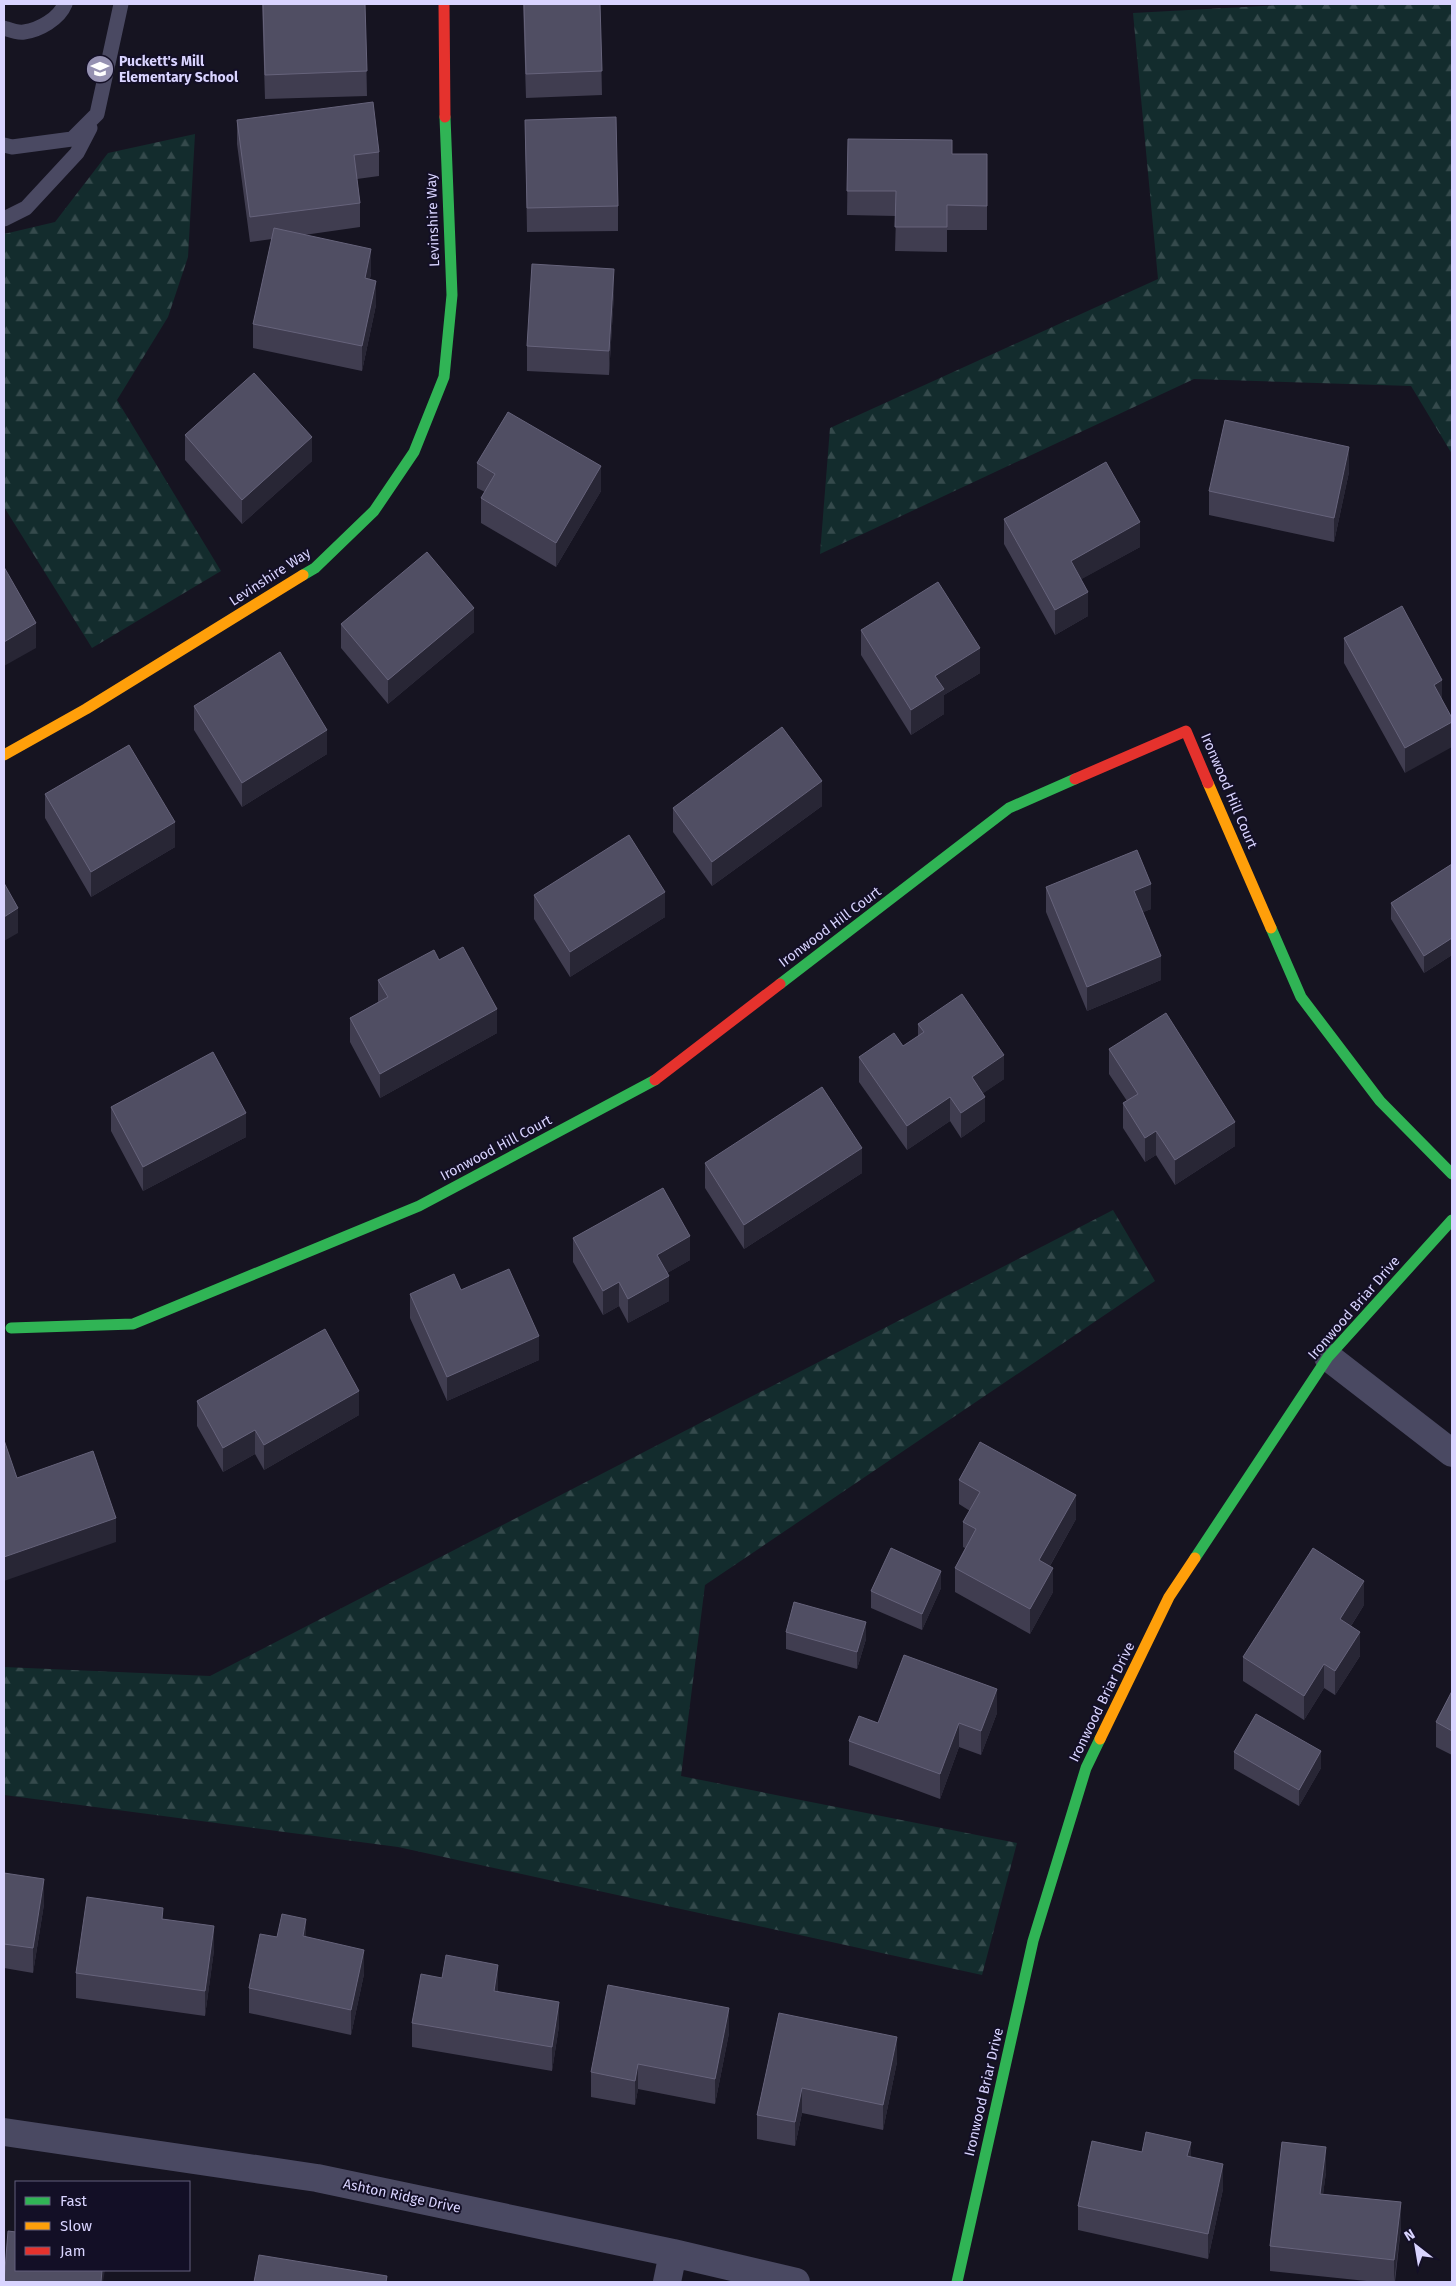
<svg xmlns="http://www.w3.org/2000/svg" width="1456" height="2286" viewBox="0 0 1456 2286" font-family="'Fira Sans',sans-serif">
<defs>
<pattern id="forest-firs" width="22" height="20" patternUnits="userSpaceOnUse" patternTransform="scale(1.25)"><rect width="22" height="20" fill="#132c2d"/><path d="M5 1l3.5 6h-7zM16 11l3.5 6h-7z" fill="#354a4c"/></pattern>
</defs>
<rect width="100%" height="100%" fill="#161421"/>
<path fill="url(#forest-firs)" d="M1300,4H1452V454L1411,386L1194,379L820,554L830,428L1158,279L1133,13Z
M195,134L188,257L168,317L117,400L221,571L92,648L4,507V234L55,222L108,153Z
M1113,1210L1155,1281L705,1585L681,1776L1017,1843L982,1975L398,1847L4,1795V1667L210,1676Z"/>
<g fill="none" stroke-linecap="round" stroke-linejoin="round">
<path stroke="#4a4962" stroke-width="15" d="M4,28C10,30 17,33 24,32C39,30 59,19 65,4
M4,145L12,147L72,139L97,114L121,4
M4,219L26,208L77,153L90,128"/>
<path stroke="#4a4962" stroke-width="28" d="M1328,1357L1452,1453
M4,2132L317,2178L673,2253L796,2282
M667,2282L673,2253"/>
<path stroke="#30b455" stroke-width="11" d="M303,575L315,568L374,511L414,452L444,377L452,295L445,117
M1271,928L1301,997L1380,1101L1452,1174
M780,984L1009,808L1075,779
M11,1328L133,1324L419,1206L655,1080
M1195,1558L1328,1357L1452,1220
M957,2282L1033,1941L1086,1768L1100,1739"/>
<path stroke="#ff9f0a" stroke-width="11" d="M4,755L86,709L303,575
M1208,783L1271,928
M1100,1739L1169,1597L1195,1558"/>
<path stroke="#e5322d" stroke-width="11" d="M444,4L445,117
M1075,779L1186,731L1208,783
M655,1080L780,984"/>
</g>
<path fill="#403d50" d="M262,4H365L367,96L265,99Z
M523,4H600L602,95L526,98Z
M237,120L379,152V176L357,179L360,203V227L304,235L371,273L370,279L376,305L362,371L253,348V324L272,239L250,242L237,144Z
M525,120L618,206V231L527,232Z
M848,139L952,154H987V230H947V252L895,251L896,216L847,215Z
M614,293L609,375L527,371V346Z
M185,435L312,461L242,524L185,460Z
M477,463L601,491L556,567L481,523V498L485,492L477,488Z
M1349,472L1334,542L1209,515V491Z
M1004,519L1140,547L1081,579L1088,616L1055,635L1004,544Z
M341,624L474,632L388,704L341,648Z
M861,630L980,673L944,695V714L911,735L861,655Z
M1344,638L1442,700L1405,773L1344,663Z
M194,706L327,754L242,807L194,730Z
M45,794L175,847L91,897L45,818Z
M822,806L712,886L673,832V808Z
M1452,864V955L1424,973L1391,919V903Z
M1046,887L1151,909L1143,912L1161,980L1087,1011L1046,912Z
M534,895L665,917L570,977L534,919Z
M378,980L497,1033L380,1098L350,1042V1018L378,1002Z
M918,1024L1004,1079L983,1093L985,1121L961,1138L950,1121L907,1150L859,1082V1057L903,1046L918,1036Z
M1109,1049L1235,1146L1175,1185L1156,1155L1145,1162L1123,1128V1103L1127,1101L1109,1074Z
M111,1107L246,1137L143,1191L111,1131Z
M705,1163L862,1173L744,1249L705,1188Z
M573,1238L690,1260L667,1273L669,1301L628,1323L619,1306L603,1315L573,1262Z
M461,1290L539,1360L447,1401L410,1318V1294Z
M197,1401L359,1415L264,1470L255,1454L223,1472L197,1426Z
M959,1480L1076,1519L1050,1566L1053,1592L1030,1634L955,1592V1568L965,1548L963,1547V1522L970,1511L959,1504Z
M941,1588L922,1630L871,1608V1591Z
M1364,1605L1351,1626L1360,1656L1335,1695L1324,1688L1304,1720L1243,1681V1657Z
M786,1632L866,1639L857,1669L786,1649Z
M1452,1691V1755L1436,1747V1722Z
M997,1713L981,1755L959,1747L940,1799L849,1765V1741Z
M1234,1752L1321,1768L1299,1806L1234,1769Z
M4,1873L44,1904L33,1973L4,1968Z
M163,1919L214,1950L205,2016L76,1998V1973Z
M277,1937H306L364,1974L351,2035L249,2013V1988Z
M498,1989V1991L559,2026L552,2071L412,2047V2023Z
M779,2013L897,2062L883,2130L802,2113L795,2146L757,2139V2115Z
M729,2033L715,2104L638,2089L635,2105L591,2097V2072Z
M1142,2152L1191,2157L1223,2189L1208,2259L1078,2230V2206Z
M1326,2172L1323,2194L1401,2227L1395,2282H1376L1270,2271V2246Z"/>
<path fill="#282635" d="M371,249V273L365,303V278Z
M614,269V293L609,375V351Z
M376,281V305L362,371V346Z
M312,437V461L242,524V500Z
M1349,447V472L1334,542V518Z
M601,466V491L556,567V543Z
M1140,522V547L1071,585V561Z
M1088,592V616L1055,635V610Z
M474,608V632L388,704V680Z
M36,623V648L4,666V642Z
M980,648V673L944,695V714L911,735V710L935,676Z
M1442,680V704L1434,685Z
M1452,722V747L1405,773V748Z
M327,730V754L242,807V783Z
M822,781V806L712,886V862Z
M175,822V847L91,897V872Z
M1151,884V909L1134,916V891Z
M665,892V917L570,977V952Z
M18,908V933L4,941V917Z
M1452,938V955L1424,973V956Z
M1161,956V980L1087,1011V987Z
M497,1009V1033L380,1098V1074Z
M1004,1055V1079L972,1101V1077Z
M950,1097V1121L907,1150V1126Z
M985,1097V1121L961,1138V1113Z
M246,1113V1137L143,1191V1167Z
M1235,1122V1146L1175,1185V1160Z
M1156,1131V1155L1145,1162V1138Z
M862,1148V1173L744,1249V1225Z
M690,1236V1260L657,1279V1255Z
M669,1276V1301L628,1323V1299Z
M619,1282V1306L603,1315V1291Z
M539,1336V1360L447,1401V1377Z
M359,1391V1415L264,1470V1445Z
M255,1430V1454L223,1472V1448Z
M1076,1495V1519L1039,1585V1560Z
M116,1518V1542L4,1581V1557Z
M1053,1568V1592L1030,1634V1609Z
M941,1571V1588L922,1630V1614Z
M1364,1581V1605L1340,1643V1619Z
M866,1622V1639L857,1669V1652Z
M1360,1632V1656L1335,1695V1671Z
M1324,1664V1688L1304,1720V1696Z
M997,1689V1713L981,1755V1731Z
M959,1723V1747L940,1799V1774Z
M1321,1751V1768L1299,1806V1790Z
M44,1879V1904L33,1973V1948Z
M306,1919V1943L303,1936Z
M214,1926V1950L205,2016V1991Z
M364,1950V1974L351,2035V2010Z
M498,1965V1989L494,2015V1991Z
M559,2002V2026L552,2071V2047Z
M729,2008V2033L715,2104V2079Z
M897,2037V2062L883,2130V2105Z
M638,2064V2089L635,2105V2081Z
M802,2088V2113L795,2146V2122Z
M1191,2142V2166L1187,2156Z
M1326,2147V2172L1320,2218V2194Z
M1223,2164V2189L1208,2259V2234Z
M1401,2202V2227L1394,2282V2260Z
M102,2270H105L103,2282H101Z"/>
<path fill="#504e63" stroke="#66637b" d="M263,4H365L367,71L265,75Z
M524,4H600L602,71L526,74Z
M373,102L379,152L354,155L360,203L250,217L237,120Z
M616,117L618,206L527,208L525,120Z
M848,139L952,140V154H987V206L947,205V227H895L896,191H847Z
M274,228L371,249L365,278L376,281L362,346L253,324Z
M532,264L614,269L609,351L527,346Z
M254,373L312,437L242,500L185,435Z
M508,412L601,466L556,543L481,498L495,474L477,463Z
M1225,420L1349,447L1334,518L1209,491Z
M1106,462L1140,522L1071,561L1088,592L1055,610L1004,519Z
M427,552L474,608L388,680L341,624Z
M4,567L36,623L4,642Z
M938,582L980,648L935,676L944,689L911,710L861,630Z
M1402,606L1442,680L1434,685L1452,718V722L1405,748L1344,638Z
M280,652L327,730L242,783L194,706Z
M782,727L822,781L712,862L673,808Z
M129,745L175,822L91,872L45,794Z
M629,835L665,892L570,952L534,895Z
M1137,850L1151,884L1134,891L1161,956L1087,987L1046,887Z
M1452,864V938L1424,956L1391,903Z
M4,883L18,908L4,917Z
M463,947L497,1009L380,1074L350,1018L388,997L378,980L434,950L439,960Z
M962,994L1004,1055L972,1077L985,1097L961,1113L950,1097L907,1126L859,1057L894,1033L903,1046L924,1032L918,1024Z
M1166,1013L1235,1122L1175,1160L1156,1131L1145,1138L1123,1103L1138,1094L1109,1049Z
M213,1052L246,1113L143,1167L111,1107Z
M822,1087L862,1148L744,1225L705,1163Z
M663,1188L690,1236L657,1255L669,1276L628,1299L619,1282L603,1291L573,1238Z
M509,1269L539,1336L447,1377L410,1294L454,1274L461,1290Z
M325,1329L359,1391L264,1445L255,1430L223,1448L197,1401Z
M4,1440L17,1478L93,1451L116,1518L4,1557Z
M980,1442L1076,1495L1039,1560L1053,1568L1030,1609L955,1568L976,1529L963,1522L980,1492L959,1480Z
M891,1548L941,1571L922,1614L871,1591Z
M1313,1548L1364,1581L1340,1619L1360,1632L1335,1671L1324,1664L1304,1696L1243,1657Z
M794,1602L866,1622L857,1652L786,1632Z
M904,1655L997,1689L981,1731L959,1723L940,1774L849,1741L859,1716L878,1723Z
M1452,1691V1731L1436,1722Z
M1256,1714L1321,1751L1299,1790L1234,1752Z
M4,1873L44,1879L33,1948L4,1944Z
M87,1897L163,1908L162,1919L214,1926L205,1991L76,1973Z
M282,1914L306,1919L303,1936L364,1950L351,2010L249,1988L260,1934L277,1937Z
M446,1955L498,1965L494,1991L559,2002L552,2047L412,2023L421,1974L442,1978Z
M608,1985L729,2008L715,2079L638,2064L635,2081L591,2072Z
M779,2013L897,2037L883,2105L802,2088L795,2122L757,2115Z
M1146,2132L1191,2142L1187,2156L1223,2164L1208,2234L1078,2206L1092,2141L1142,2152Z
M1282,2142L1326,2147L1320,2194L1401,2202L1394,2260L1270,2246Z
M8,2231L16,2232V2270H102L101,2282H4Z
M259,2255L387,2276L386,2282H254Z"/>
<defs>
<symbol id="school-disc" viewBox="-11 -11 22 22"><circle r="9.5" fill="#9591b1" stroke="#130f26"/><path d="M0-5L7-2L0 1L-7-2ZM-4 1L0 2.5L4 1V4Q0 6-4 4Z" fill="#fff"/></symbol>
</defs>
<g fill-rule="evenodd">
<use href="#school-disc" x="84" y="53" width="32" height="32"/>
</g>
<g text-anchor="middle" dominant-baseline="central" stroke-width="4" stroke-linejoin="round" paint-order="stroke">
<g font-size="14" font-weight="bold" fill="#d9d4ff" stroke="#130f26" text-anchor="start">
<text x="119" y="61">Puckett's Mill<tspan x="119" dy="16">Elementary School</tspan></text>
</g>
<g font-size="14" fill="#d9d4ff" stroke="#130f26">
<text transform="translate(433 220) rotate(-92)">Levinshire Way</text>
<text transform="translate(270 577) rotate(-33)">Levinshire Way</text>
<text transform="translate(1229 791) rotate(67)">Ironwood Hill Court</text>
<text transform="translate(830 927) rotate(-37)">Ironwood Hill Court</text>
<text transform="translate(496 1148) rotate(-28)">Ironwood Hill Court</text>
<text transform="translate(1354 1308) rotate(-49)">Ironwood Briar Drive</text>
<text transform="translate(1102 1702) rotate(-64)">Ironwood Briar Drive</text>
<text transform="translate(984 2092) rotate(-77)">Ironwood Briar Drive</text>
<text transform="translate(402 2196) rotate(12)">Ashton Ridge Drive</text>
</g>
</g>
<rect width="1456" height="2286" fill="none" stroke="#d9d4ff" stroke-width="10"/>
<rect x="15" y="2181" width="175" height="90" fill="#130f26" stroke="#625e7d"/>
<rect x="25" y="2197" width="25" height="8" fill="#30b455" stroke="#625e7d"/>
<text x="60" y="2206" font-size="15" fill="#d9d4ff">Fast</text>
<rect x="25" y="2222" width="25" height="8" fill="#ff9f0a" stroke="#625e7d"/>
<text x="60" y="2231" font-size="15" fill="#d9d4ff">Slow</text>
<rect x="25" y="2247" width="25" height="8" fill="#e5322d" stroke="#625e7d"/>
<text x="60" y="2256" font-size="15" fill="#d9d4ff">Jam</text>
<g transform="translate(1416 2246) rotate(329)" stroke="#130f26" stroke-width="4" paint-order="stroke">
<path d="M0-4L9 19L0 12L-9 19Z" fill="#d9d4ff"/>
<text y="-8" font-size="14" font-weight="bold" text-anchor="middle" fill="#d9d4ff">N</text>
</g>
</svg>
